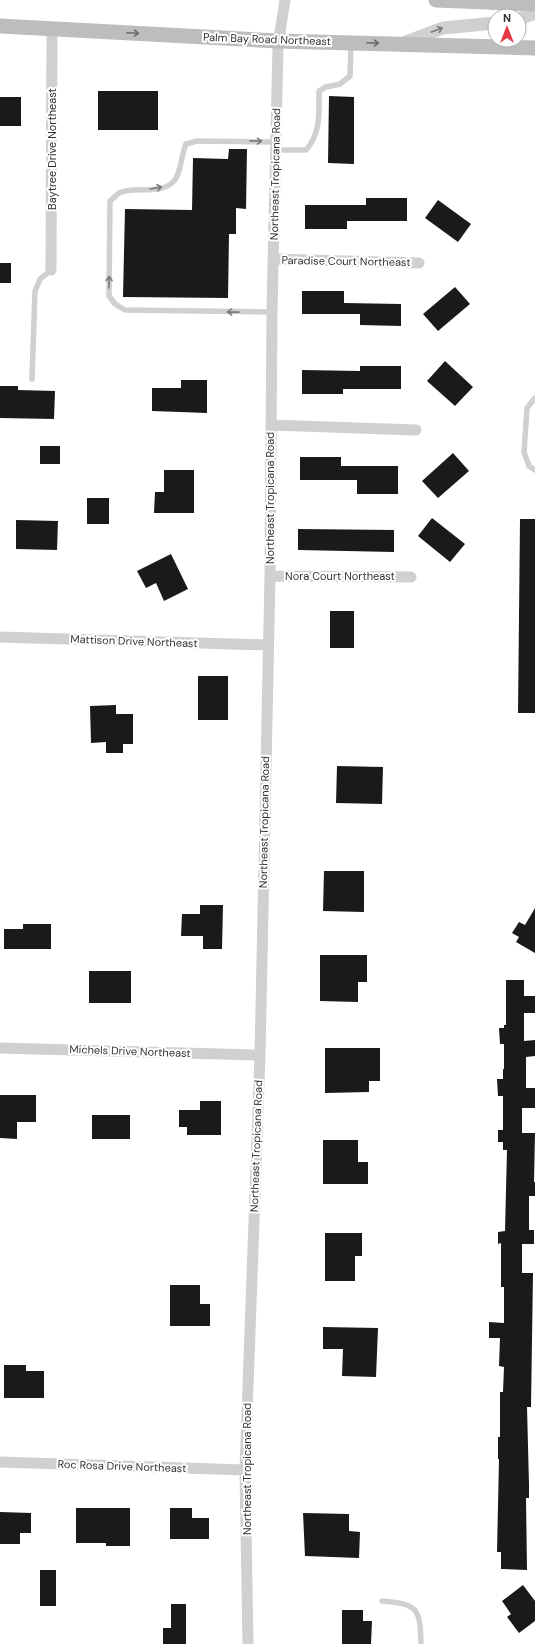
<svg xmlns="http://www.w3.org/2000/svg" width="535" height="1644" viewBox="0 0 535 1644" font-family="'DM Sans',sans-serif">
<rect width="100%" height="100%" fill="#fff"/>
<path fill="#1a1a1a" d="M98,91H158V130H98Z
M329,96L354,97V164L328,163Z
M0,97H21V126H0Z
M229,149H247L246,209L236,208V234H229L228,298L123,297L125,209L192,210L193,158L228,159Z
M366,198H407V221H347V229H305V205H366Z
M438,200L471,224L458,242L425,218Z
M0,263H11V283H0Z
M455,287L470,304L438,331L423,314Z
M302,291H344V303L401,304V326L360,325V314H302Z
M445,361L473,387L455,406L427,381Z
M360,366H401V389H343V394H302V370L360,371Z
M181,380H207V413L152,411V388H181Z
M0,386H18V390L55,391L54,419L0,418Z
M40,446H60V464H40Z
M453,453L469,471L438,498L422,481Z
M300,457H341V466H398V494H357V480H300Z
M164,470H194V513H154L155,492H164Z
M87,498H109V524H87Z
M432,518L465,544L450,562L418,536Z
M520,519H535V713H518Z
M16,520L58,521L57,550L16,549Z
M298,529L394,530V552L298,550Z
M171,554L188,589L164,601L156,583L146,588L137,571Z
M330,611H354V648H330Z
M198,676H228V720H198Z
M116,705V714H133V744H123V753H106V742L91,743L90,706Z
M337,766L383,767L382,804L336,803Z
M324,871H364V912L323,911Z
M200,905H223L222,949H203V936H181L182,914H200Z
M535,908V953L516,942L519,937L512,933L519,922L525,925Z
M23,924H51V949H4V929H23Z
M320,955H367V982H358V1002L320,1001Z
M89,971H131V1003H89Z
M506,980H524V996H535V1013H524V1041L535,1040V1056L526,1057V1088H535V1108H522V1133H535L534,1182H535V1196H529V1230H534V1244H522V1273H533L531,1407H527L529,1485V1498H526L527,1570L501,1569V1552H497L499,1459H498V1437H500V1392H503L504,1367L499,1366L500,1338H489V1322L504,1323V1287H501V1243L498,1244V1232L505,1231L507,1150H503V1142H498V1130H503V1096H498L497,1079H503V1069H504V1044H500L499,1028H504V1025H506Z
M325,1048H380V1081H369V1092L325,1093Z
M0,1095H36V1122H17V1139L0,1138Z
M200,1101H221V1135H187V1127H179V1110H200Z
M92,1115H130V1139H92Z
M323,1140H358V1162H368V1184H323Z
M325,1233H362V1256H355V1281H325Z
M170,1285H200V1304H210V1326H170Z
M323,1327L378,1328L376,1377L342,1376L343,1349H323Z
M4,1365H26V1371H44V1398H4Z
M76,1508H130V1546H106V1543H76Z
M170,1508H192V1518H209V1539H170Z
M0,1512L31,1513V1533H20V1544H0Z
M303,1513L349,1514V1531L360,1532L359,1558L305,1556Z
M40,1570H56V1606H40Z
M523,1585L535,1601V1621L519,1633L507,1617L511,1614L502,1601Z
M171,1604H186V1644H163V1628H171Z
M342,1610H363V1621H372L371,1644H342Z"/>
<g fill="none" stroke-linecap="round" stroke-linejoin="round">
<path stroke="#d0d0d0" stroke-width="5.5" d="M275,150H306C321,133 319,112 319,91L326,87L340,84L350,76L351,44
M272,312L125,310L115,304L109,296L110,201C113,199 116,195 119,193C134,186 161,195 173,182C181,175 181,155 186,144L197,141L276,142
M32,379L35,291L40,279L51,270
M535,398L527,408L524,452L529,466L535,470
M382,1601C419,1604 420,1609 421,1644"/>
<path stroke="#d0d0d0" stroke-width="11" d="M273,259L419,263
M51,270L52,29
M271,425L416,430
M270,576L411,577
M0,637L268,645
M0,1048L260,1055
M0,1462L245,1470
M248,1644L245,1470L260,1055L270,576L272,312L278,45L285,0"/>
<path stroke="#d0d0d0" stroke-width="13" d="M519,19L535,13
M403,43L443,28L495,23"/>
<path stroke="#bdbdbd" stroke-width="15" d="M436,0L535,4
M0,26L278,41L535,48"/>
</g>
<defs><path id="oneway-shaft" d="M-6 0H5M1.5-3L5.5 0L1.5 3" fill="none" stroke-width="1.6" stroke-linecap="round" stroke-linejoin="round"/></defs>
<g stroke="#7a7a7a">
<use href="#oneway-shaft" transform="translate(437 30) rotate(-20)"/>
<use href="#oneway-shaft" transform="translate(256 141) rotate(1)"/>
<use href="#oneway-shaft" transform="translate(156 188) rotate(-10)"/>
<use href="#oneway-shaft" transform="translate(109 282) rotate(-89)"/>
<use href="#oneway-shaft" transform="translate(233 312) rotate(-179)"/>
</g>
<g stroke="#6a6a6a">
<use href="#oneway-shaft" transform="translate(133 33) rotate(3)"/>
<use href="#oneway-shaft" transform="translate(373 43) rotate(2)"/>
</g>
<g text-anchor="middle" dominant-baseline="central" stroke-width="4" stroke-linejoin="round" paint-order="stroke">
<g font-size="11" fill="#333" stroke="#fff">
<text transform="translate(267 39) rotate(2)">Palm Bay Road Northeast</text>
<text transform="translate(52 149) rotate(-90)">Baytree Drive Northeast</text>
<text transform="translate(275 174) rotate(-89)">Northeast Tropicana Road</text>
<text transform="translate(346 261) rotate(1)">Paradise Court Northeast</text>
<text transform="translate(270 498) rotate(-90)">Northeast Tropicana Road</text>
<text x="340" y="576">Nora Court Northeast</text>
<text transform="translate(134 641) rotate(2)">Mattison Drive Northeast</text>
<text transform="translate(264 822) rotate(-89)">Northeast Tropicana Road</text>
<text transform="translate(130 1051) rotate(2)">Michels Drive Northeast</text>
<text transform="translate(256 1146) rotate(-88)">Northeast Tropicana Road</text>
<text transform="translate(122 1466) rotate(2)">Roc Rosa Drive Northeast</text>
<text transform="translate(247 1469) rotate(-90)">Northeast Tropicana Road</text>
</g>
</g>
<g transform="translate(507 28)"><circle r="19" fill="#ffffff" stroke="#adadad"/>
<path d="M0-3L7 15L0 10L-7 15Z" fill="#e63946"/>
<text y="-6" font-size="11" font-weight="bold" text-anchor="middle" fill="#333333">N</text>
</g>
</svg>
